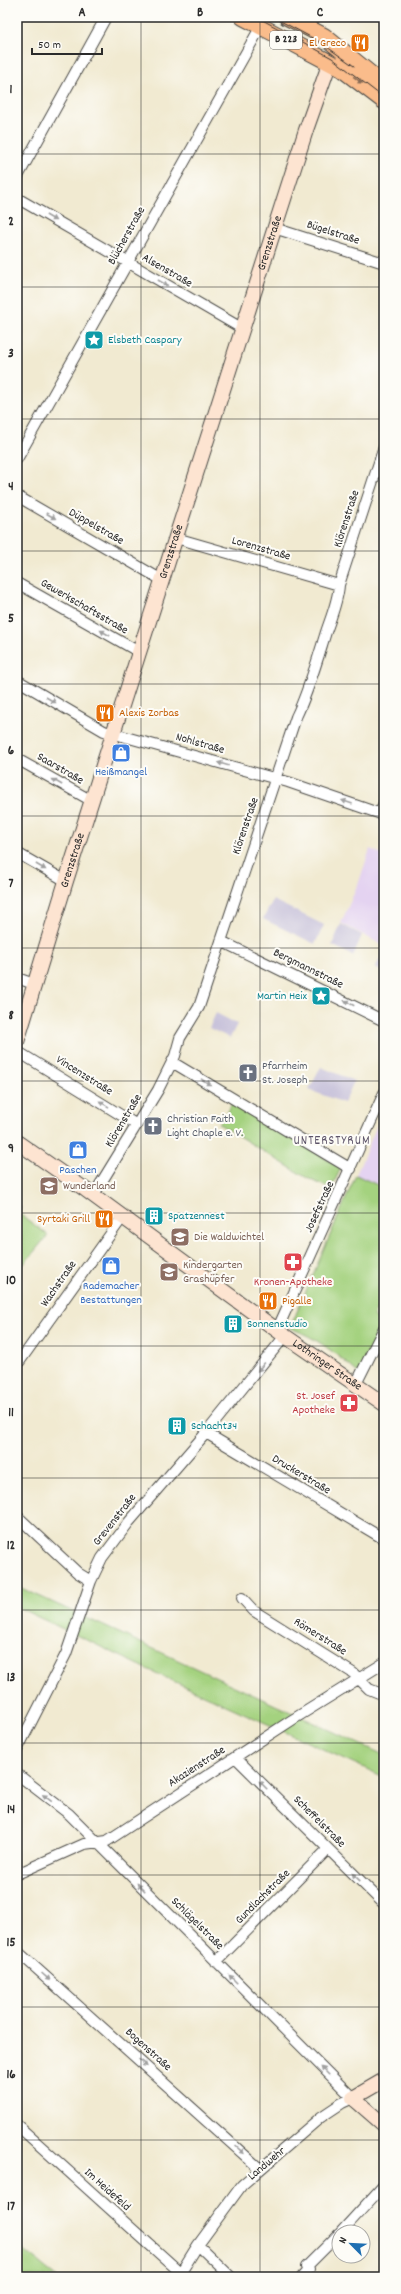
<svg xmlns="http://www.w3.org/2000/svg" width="401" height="2294" viewBox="0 0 401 2294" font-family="Dekko,sans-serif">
<rect width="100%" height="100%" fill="#fdfcf7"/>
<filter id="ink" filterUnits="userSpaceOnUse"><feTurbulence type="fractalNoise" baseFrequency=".025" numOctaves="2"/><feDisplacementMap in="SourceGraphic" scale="8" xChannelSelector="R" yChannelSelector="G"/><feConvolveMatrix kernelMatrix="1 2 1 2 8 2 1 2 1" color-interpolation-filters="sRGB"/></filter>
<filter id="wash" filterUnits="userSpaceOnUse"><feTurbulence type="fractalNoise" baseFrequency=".012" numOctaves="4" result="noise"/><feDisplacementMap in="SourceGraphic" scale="16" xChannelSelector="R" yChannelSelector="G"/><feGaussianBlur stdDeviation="0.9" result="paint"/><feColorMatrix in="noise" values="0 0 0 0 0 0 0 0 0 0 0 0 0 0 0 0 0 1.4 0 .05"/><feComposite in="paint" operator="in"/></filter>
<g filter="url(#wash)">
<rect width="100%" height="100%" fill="#f1ead1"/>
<path fill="#e4d3f1" d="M370,849L384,855V946L341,923L359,882Z
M384,1109V1187L356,1175Z"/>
<path fill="#c6c0d9" d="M273,900L324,925L315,944L263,919Z
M341,924L362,935L353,956L332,945Z
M384,952V972L375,968Z
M216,1013L237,1024L230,1038L209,1028Z
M321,1067L354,1081L344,1103L309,1090Z"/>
<path fill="#a4d27f" stroke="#687e55" d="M233,1102L341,1168L331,1189L307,1178L219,1124Z
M356,1175L384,1188V1295L373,1316L383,1322L358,1373C336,1354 318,1338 290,1328Z
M17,1203L21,1207L17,1212L48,1235L17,1272Z
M17,1586L384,1755V1777L160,1675L17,1607Z
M17,2245L57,2277H17Z"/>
</g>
<g filter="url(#ink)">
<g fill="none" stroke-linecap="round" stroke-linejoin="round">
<defs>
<path id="street" d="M17,178L106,17
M17,198L243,329
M274,228L384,263
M17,459L261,26
M17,496L162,580
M176,538L339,585
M17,583L139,652
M17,680L104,731L288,782L384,815
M17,759L92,801
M380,814L384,803
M17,853L66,881
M221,941L384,1021
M17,978L34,984
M17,1051L137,1125
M172,1062L351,1169
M93,1196L158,1090L175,1056L180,1038L199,1007L296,717C309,690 317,661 326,632C331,617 338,601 339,585L384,447
M277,1330L384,1093
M17,1365L122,1218
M356,1384L384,1328
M206,1433L384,1539
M17,1516L78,1573L91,1581
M242,1598L254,1611L353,1673L369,1689L384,1695
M17,1750L66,1654L91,1581L102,1558L129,1522L206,1433L285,1336
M236,1758L384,1904
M17,1774L69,1814L353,2098L342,2103L321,2117L242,2185L198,2245L178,2277
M17,1874L84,1844L107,1841L292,1720L384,1663
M17,1951L260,2169
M216,1962L328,1849
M17,2125L181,2273
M341,2232L384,2185
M198,2245L231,2277
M302,2277L309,2269L306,2267L339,2234"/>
<g id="secondary">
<path id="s1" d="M17,1042L66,881L306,130L330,62"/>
<path id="s2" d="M17,1142L86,1190L285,1336L384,1404"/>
<path d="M384,2080L353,2098L384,2125"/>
</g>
<path id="primary" d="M243,17L342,69L384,101
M287,17L324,36L384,85"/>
</defs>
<use href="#street" stroke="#494844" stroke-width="12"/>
<use href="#secondary" stroke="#494844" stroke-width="16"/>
<use href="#primary" stroke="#494844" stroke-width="18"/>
<use href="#street" stroke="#fff" stroke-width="10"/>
<use href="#secondary" stroke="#fde4d1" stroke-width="14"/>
<use href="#primary" stroke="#fabc8b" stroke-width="16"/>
<path stroke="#2b2b2b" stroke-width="1" d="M257,17L332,58L384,98
M273,17L320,42L354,66"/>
</g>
<defs><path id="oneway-solid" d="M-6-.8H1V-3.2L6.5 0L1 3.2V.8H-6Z"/></defs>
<use fill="#886c56" href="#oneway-solid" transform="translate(358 80) rotate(36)"/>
<g fill="#a0a0a0">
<use href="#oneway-solid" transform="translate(51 218) rotate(30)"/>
<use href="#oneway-solid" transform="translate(163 283) rotate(30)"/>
<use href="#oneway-solid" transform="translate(51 516) rotate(30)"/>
<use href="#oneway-solid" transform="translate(105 633) rotate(-150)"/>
<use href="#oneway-solid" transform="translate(51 700) rotate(30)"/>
<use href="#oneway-solid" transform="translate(223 764) rotate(-164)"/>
<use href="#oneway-solid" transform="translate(57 782) rotate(-150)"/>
<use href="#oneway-solid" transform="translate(347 802) rotate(-161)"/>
<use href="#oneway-solid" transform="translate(41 867) rotate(30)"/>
<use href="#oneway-solid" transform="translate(349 1003) rotate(-153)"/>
<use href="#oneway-solid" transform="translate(206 1082) rotate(31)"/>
<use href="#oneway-solid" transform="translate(104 1104) rotate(-148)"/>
<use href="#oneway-solid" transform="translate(261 1367) rotate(130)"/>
<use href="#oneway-solid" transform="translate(263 1785) rotate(-135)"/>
<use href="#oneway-solid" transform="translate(47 1798) rotate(-143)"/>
<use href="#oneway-solid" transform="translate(356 1877) rotate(-136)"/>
<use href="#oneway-solid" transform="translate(141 1887) rotate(-135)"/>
<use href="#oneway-solid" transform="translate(46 1977) rotate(42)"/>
<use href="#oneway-solid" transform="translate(233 1979) rotate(-135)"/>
<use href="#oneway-solid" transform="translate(143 2063) rotate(42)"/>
<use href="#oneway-solid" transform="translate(325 2071) rotate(-135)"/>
<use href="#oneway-solid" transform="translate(240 2150) rotate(42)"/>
</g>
</g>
<path fill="none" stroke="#2b2b2b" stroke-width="1" stroke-opacity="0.55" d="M141,17V2277M260,17V2277M17,154H384M17,287H384M17,419H384M17,551H384M17,684H384M17,816H384M17,948H384M17,1081H384M17,1213H384M17,1346H384M17,1478H384M17,1610H384M17,1743H384M17,1875H384M17,2007H384M17,2140H384"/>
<defs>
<symbol id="restaurant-square" viewBox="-11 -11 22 22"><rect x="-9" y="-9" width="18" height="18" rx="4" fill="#e8710a" stroke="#fdfcf7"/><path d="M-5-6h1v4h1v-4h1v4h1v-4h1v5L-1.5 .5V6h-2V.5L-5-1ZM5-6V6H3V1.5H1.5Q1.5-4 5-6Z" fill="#fff"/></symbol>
<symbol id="sight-square" viewBox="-11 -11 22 22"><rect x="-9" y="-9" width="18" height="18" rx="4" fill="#0f9aa8" stroke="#fdfcf7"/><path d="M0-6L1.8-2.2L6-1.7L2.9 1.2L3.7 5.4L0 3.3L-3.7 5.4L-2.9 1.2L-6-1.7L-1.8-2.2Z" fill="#fff"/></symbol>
<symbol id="shop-square" viewBox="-11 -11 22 22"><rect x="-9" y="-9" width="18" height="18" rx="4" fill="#3f7fe0" stroke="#fdfcf7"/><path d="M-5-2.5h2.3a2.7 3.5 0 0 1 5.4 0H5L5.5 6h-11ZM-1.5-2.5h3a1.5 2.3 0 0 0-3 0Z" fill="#fff"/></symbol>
<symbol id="church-square" viewBox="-11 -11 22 22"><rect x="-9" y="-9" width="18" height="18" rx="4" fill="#6b7280" stroke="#fdfcf7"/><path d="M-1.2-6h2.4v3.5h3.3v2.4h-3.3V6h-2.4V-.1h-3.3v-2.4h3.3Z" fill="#fff"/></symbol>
<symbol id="school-square" viewBox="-11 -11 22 22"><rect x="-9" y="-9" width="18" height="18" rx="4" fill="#8d6e63" stroke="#fdfcf7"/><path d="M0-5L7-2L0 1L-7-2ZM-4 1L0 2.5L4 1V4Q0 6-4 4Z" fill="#fff"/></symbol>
<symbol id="building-square" viewBox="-11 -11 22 22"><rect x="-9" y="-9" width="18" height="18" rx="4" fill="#0f9aa8" stroke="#fdfcf7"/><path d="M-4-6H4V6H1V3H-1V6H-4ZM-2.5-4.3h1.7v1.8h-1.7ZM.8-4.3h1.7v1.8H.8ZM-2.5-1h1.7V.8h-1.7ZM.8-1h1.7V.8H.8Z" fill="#fff"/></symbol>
<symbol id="pharmacy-square" viewBox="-11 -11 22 22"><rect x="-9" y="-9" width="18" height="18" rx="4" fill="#e0444e" stroke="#fdfcf7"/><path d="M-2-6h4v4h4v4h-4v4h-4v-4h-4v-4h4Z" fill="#fff"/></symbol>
</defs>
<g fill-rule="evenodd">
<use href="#restaurant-square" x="349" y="32" width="22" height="22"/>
<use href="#sight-square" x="83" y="329" width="22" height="22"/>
<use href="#restaurant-square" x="94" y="702" width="22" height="22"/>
<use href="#shop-square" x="110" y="742" width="22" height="22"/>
<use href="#sight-square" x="310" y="985" width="22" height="22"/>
<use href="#church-square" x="237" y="1062" width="22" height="22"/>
<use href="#church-square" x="142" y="1115" width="22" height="22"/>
<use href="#shop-square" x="67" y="1139" width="22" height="22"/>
<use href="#school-square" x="38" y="1175" width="22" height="22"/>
<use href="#building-square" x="143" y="1205" width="22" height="22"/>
<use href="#restaurant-square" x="93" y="1208" width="22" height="22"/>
<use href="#school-square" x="169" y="1226" width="22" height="22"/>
<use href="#pharmacy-square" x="282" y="1251" width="22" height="22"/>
<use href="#shop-square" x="100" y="1255" width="22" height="22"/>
<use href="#school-square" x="158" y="1261" width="22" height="22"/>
<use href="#restaurant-square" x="257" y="1290" width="22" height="22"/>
<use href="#building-square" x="222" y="1313" width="22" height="22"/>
<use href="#pharmacy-square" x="338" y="1392" width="22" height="22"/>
<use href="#building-square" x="166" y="1415" width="22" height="22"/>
</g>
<g text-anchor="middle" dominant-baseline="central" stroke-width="4" stroke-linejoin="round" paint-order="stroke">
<rect fill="#fdfcf7" stroke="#6a6a68" stroke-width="1" x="270" y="31" width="32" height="18" rx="3"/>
<g font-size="11" font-weight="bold" fill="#2b2b2b">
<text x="286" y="40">B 223</text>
</g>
<g font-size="12" fill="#c56008" stroke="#fdfcf7" text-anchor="end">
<text x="346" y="43">El Greco</text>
<text x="119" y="713" text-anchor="start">Alexis Zorbas</text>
<text x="90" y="1219">Syrtaki Grill</text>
<text x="282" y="1301" text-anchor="start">Pigalle</text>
</g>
<g font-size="12" fill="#2b2b2b" stroke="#fdfcf7">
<text transform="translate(333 233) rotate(18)">Bügelstraße</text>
<text transform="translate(127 236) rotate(-61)">Blücherstraße</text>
<text stroke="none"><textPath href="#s1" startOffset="838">Grenzstraße</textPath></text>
<text transform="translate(167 271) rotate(30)">Alsenstraße</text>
<text transform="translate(347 519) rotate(-72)">Klörenstraße</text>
<text transform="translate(96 527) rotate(30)">Düppelstraße</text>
<text transform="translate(261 549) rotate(16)">Lorenzstraße</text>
<text stroke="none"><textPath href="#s1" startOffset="514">Grenzstraße</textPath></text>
<text transform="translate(84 607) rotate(30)">Gewerkschaftsstraße</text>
<text transform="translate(200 744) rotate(16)">Nohlstraße</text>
<text transform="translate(60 769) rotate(30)">Saarstraße</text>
<text transform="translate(246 826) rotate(-71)">Klörenstraße</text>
<text stroke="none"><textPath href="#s1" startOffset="190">Grenzstraße</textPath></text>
<text transform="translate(308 969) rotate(26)">Bergmannstraße</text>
<text transform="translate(84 1076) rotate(32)">Vincenzstraße</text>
<text transform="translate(124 1121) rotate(-59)">Klörenstraße</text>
<text transform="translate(320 1207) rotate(-65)">Josefstraße</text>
<text transform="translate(59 1284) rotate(-55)">Wachstraße</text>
<text stroke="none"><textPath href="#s2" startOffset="382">Lothringer Straße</textPath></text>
<text transform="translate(301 1475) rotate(31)">Druckerstraße</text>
<text transform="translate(115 1520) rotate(-52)">Grevenstraße</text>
<text transform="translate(320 1637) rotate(32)">Römerstraße</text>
<text transform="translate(197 1767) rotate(-33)">Akazienstraße</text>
<text transform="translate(319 1822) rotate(45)">Scheffelstraße</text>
<text transform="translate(263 1897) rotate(-45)">Gundlachstraße</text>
<text transform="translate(197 1924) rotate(45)">Schlägelstraße</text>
<text transform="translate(148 2050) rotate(42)">Bogenstraße</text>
<text transform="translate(267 2164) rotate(-40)">Landwehr</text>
<text transform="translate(107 2190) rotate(42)">Im Heidefeld</text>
</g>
<g font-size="12" fill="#0d838f" stroke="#fdfcf7" text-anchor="start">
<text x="108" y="340">Elsbeth Caspary</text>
<text x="307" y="996" text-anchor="end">Martin Heix</text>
<text x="168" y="1216">Spatzennest</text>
<text x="247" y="1324">Sonnenstudio</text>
<text x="191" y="1426">Schacht34</text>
</g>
<g font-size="12" fill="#366cbe" stroke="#fdfcf7">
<text x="121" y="772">Heißmangel</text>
<text x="78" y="1170">Paschen</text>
<text x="111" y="1286">Rademacher<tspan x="111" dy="14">Bestattungen</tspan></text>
</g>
<g font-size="12" fill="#5b616d" stroke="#fdfcf7" text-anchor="start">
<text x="262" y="1066">Pfarrheim<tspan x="262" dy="14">St. Joseph</tspan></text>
<text x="167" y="1119">Christian Faith<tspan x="167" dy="14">Light Chaple e. V.</tspan></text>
</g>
<g font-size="12" fill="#785e54" stroke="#fdfcf7" text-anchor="start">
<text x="63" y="1186">Wunderland</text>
<text x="194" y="1237">Die Waldwichtel</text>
<text x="183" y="1265">Kindergarten<tspan x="183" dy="14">Grashüpfer</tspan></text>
</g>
<g font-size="12" fill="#be3a42" stroke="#fdfcf7">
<text x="293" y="1282">Kronen-Apotheke</text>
<text x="335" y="1396" text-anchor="end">St. Josef<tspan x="335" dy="14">Apotheke</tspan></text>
</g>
<g font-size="13" letter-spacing="1" fill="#5d5469" stroke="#fdfcf7">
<text x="332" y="1141">UNTERSTYRUM</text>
</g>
</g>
<rect width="401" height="2294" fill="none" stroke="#fdfcf7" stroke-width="44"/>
<g transform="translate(351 2244) rotate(294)"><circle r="19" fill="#fdfcf7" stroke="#a9a8a5"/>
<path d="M0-3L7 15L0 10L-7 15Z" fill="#1f6fb2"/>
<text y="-6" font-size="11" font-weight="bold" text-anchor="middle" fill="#2b2b2b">N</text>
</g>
<path d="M32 48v6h70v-6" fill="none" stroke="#2b2b2b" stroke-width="2"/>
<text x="38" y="48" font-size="12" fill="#2b2b2b" stroke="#fdfcf7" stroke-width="3" paint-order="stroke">50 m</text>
<rect x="22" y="22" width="357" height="2250" fill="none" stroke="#2b2b2b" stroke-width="1.5"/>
<g font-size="13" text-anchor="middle" font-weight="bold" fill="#2b2b2b">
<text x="82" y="16">A</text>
<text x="200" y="16">B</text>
<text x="320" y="16">C</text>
<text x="11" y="93">1</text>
<text x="11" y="225">2</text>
<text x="11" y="357">3</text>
<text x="11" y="490">4</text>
<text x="11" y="622">5</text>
<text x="11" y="754">6</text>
<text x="11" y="887">7</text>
<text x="11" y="1019">8</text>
<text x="11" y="1152">9</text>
<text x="11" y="1284">10</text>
<text x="11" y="1416">11</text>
<text x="11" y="1549">12</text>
<text x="11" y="1681">13</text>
<text x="11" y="1813">14</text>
<text x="11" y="1946">15</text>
<text x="11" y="2078">16</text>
<text x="11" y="2210">17</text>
</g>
</svg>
